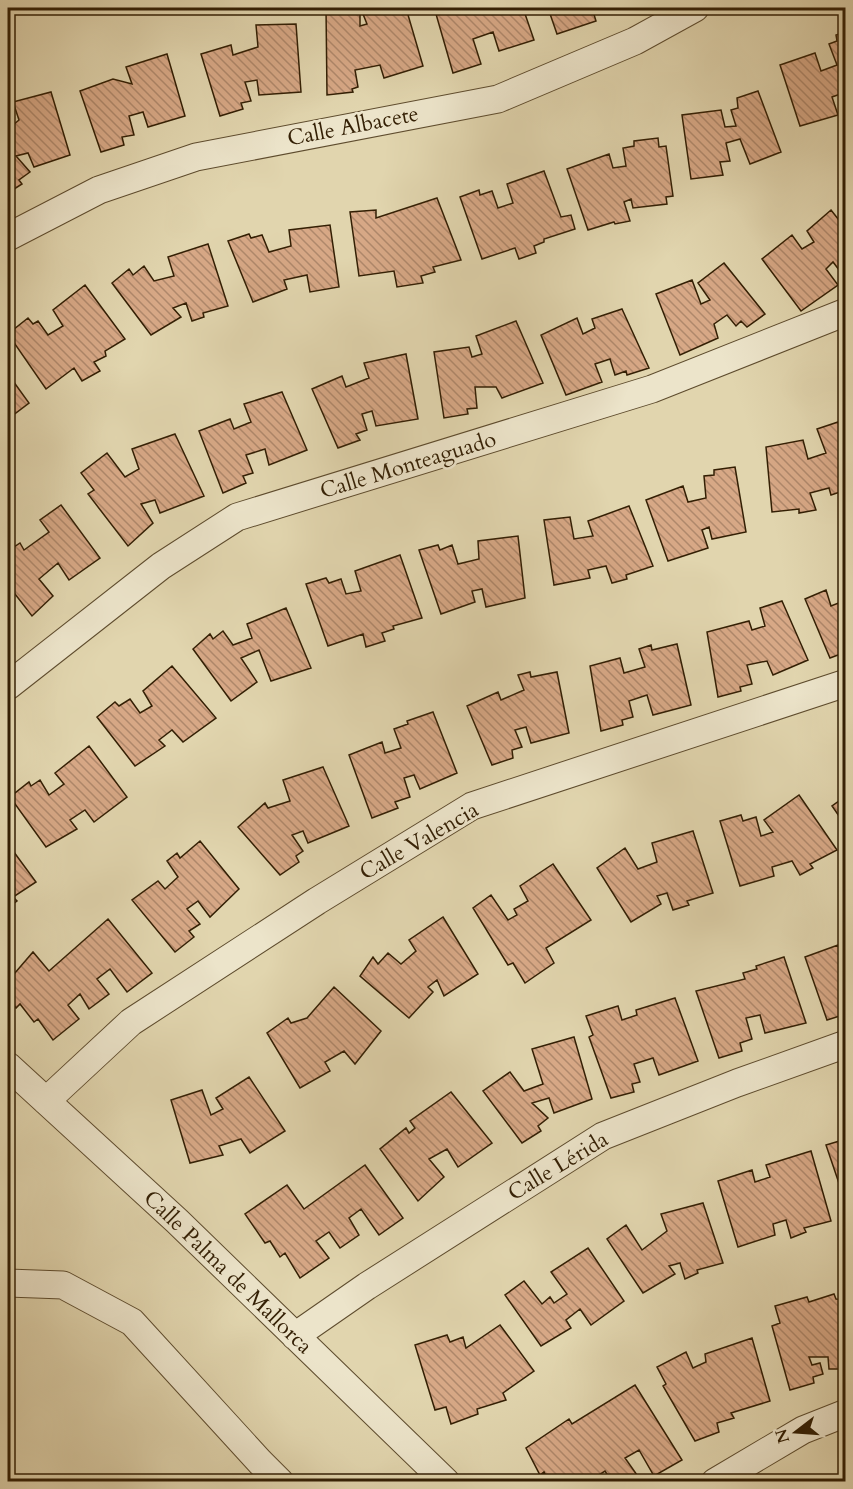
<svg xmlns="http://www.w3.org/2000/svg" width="853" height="1489" viewBox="0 0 853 1489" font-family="Cardo,serif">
<defs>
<pattern id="building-back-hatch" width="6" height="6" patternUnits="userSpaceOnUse" patternTransform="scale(1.5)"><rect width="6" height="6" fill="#d7a886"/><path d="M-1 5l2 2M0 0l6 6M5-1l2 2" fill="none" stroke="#af886b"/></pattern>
</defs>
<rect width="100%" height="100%" fill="#e1d5ae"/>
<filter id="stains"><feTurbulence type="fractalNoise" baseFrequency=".00333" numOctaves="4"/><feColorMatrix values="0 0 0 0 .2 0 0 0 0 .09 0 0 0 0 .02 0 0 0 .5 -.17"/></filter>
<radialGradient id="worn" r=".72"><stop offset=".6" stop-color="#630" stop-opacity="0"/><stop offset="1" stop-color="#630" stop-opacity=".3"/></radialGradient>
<path fill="url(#building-back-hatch)" stroke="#331f04" stroke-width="1.5" d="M326,8H360V26L367,24L363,14L391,8H406L423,66L384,78L380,65L355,70L358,87L352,89L353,92L327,95Z
M459,8H523L534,40L499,51L493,32L473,39L481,64L453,73L436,14Z
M548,8H592L596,21L557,34Z
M613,8H636L629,12L627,8L617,14Z
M296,24L301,92L259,95L257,80L245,82L251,101L241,103L243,109L220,116L201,54L231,45L233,55L258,47L256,25Z
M846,32V92L832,97L838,115L800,126L780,65L815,53L821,71L837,65L829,44L837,41L836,35Z
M167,54L185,116L148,127L143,112L129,116L134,135L122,137L124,145L101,152L80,91L113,79L132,84L126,67Z
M758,91L781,152L750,164L740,139L726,143L730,161L720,162L723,175L691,179L682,115L721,110L725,127L736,126L731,110L738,108L737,98Z
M51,92L70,155L34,167L28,153L16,156L30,172L19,180L22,184L8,193V129L19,120L13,102Z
M658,138L659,147L666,146L673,196L666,197L667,204L633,208L631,199L624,202L630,221L615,224L614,222L588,230L567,169L609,154L613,168L626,166L623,148L634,146V141Z
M544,171L561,217L571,215L575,229L544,239V242L534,246L536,253L519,259L515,248L482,259L460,197L479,190L480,195L492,191L498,208L513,203L507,184Z
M437,198L461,260L433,267L435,272L421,276L423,283L397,287L394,271L359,276L350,212L376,210V218Z
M831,210L846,229V279L833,262L826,269L838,285L801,311L762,259L792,235L802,249L814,242L807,231Z
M330,225L339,287L310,292L307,275L284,280L287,289L253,302L228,241L249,234L251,238L262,235L269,252L291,246L289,230Z
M208,244L228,306L203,313L204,317L192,321L186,303L173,308L181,317L151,335L112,283L129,269L133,275L144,266L154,281L174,276L168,257Z
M724,263L765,314L747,327L741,321L736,326L727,315L714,324L718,338L680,355L656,294L692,280L701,304L710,300L698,283Z
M85,285L125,339L105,351L106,356L94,362L100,371L82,381L74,368L46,389L8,334L28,318L33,324L38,321L48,335L63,326L53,310Z
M622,309L649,368L627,375L626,371L615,375L610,359L595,364L602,382L566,395L541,335L577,318L583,334L595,328L592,319Z
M516,321L543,383L502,398L496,387H475L477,408L467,409L468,414L444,418L434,352L469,347L472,357L482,354L476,336Z
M406,354L418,419L376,426L372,411L362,414L367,430L356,434L360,440L338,448L312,389L342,376L346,387L369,378L364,363Z
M8,374L29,403L8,419Z
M282,392L307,450L269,465L265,449L246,455L253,473L243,476L246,483L223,493L199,431L230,419L234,429L251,422L244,404Z
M838,422L846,441V490L831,495L829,488L810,493L816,510L799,513V509L772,512L766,447L803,440L808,459L826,453L817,429Z
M175,434L204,496L160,513L155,500L141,504L153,523L128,546L88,494L94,490L81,473L107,453L125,477L139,469L132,449Z
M735,467L746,532L712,539L709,527L702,530L708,548L668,561L646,500L683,486L688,502L706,498L704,476L714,475V470Z
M61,505L100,558L69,580L58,563L39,579L53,596L32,616L8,585V551L20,543L24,550L49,532L40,520Z
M629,506L653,566L626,575L627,579L612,583L606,566L588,570L590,578L554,585L544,520L570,517L574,539L593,536L588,521Z
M518,536L525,598L486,607L482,589L472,591L475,602L441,614L419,550L438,545L440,550L452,545L458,564L479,559L478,541Z
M400,555L422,618L393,626L394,629L382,633L385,641L366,647L363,634L328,646L306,584L326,578L329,583L341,579L346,594L361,591L355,571Z
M826,590L831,606L846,600V652L830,658L805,599Z
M782,601L808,660L773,675L767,661L747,665L752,684L740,687L741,691L718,697L707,632L749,621L752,630L765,626L760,608Z
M286,608L311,668L271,681L259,650L241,658L257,682L231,701L193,649L210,634L213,639L223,631L233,645L252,638L247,624Z
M677,644L691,705L653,715L647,695L629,701L633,717L622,720L623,725L601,731L590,666L620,658L624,673L645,667L639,649L651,645L652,650Z
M172,666L216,718L183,742L172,730L159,740L165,746L135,766L97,717L115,702L119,706L130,699L140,713L152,706L143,691Z
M530,672L531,677L557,672L569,733L531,743L526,727L515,730L522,747L512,750L513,758L492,765L467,706L498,692L501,700L524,690L518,675Z
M433,712L457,773L420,789L414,775L404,778L410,797L395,802L398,808L372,818L349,755L382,742L385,753L401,748L394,729L408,724L407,721Z
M89,746L127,797L94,822L85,810L70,820L77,829L46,847L10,797L29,782L31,786L40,780L49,795L64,784L55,773Z
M323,767L349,826L308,843L303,831L292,835L303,851L296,856L299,862L280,875L238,827L265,803L268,808L290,801L283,780Z
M799,795L837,850L810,864L813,868L800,875L792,861L772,867L774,876L740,886L720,821L741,815L743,821L756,817L761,836L773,832L764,820Z
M846,796V826L832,806Z
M693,831L713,893L687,901L689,905L673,910L667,893L657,896L661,904L631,922L597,868L625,848L638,869L657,862L652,843Z
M200,841L239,889L210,917L198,901L187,909L200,924L189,931L194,937L175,952L132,900L158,881L165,889L178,877L167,861L177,853L180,858Z
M8,844L36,882L13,897L17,901L8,908Z
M553,864L591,920L546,948L554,963L525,983L513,963L508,965L473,908L491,895L508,920L517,915L514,909L528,901L520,886Z
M443,917L478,974L444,996L437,980L428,987L433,992L409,1018L360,976L373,957L378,964L388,953L401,964L416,951L409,940Z
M108,919L152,973L127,992L110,969L97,979L109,994L89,1009L80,994L68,1005L79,1019L53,1040L38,1019L34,1022L20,1004L16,1008L8,997V981L33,952L49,971Z
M838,945L841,956L846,954V1014L827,1020L805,957Z
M784,957L806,1023L765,1033L760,1015L746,1018L752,1039L740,1043L742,1051L719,1058L696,991L745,979L743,973L757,969L756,966Z
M334,987L381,1031L355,1064L344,1051L325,1062L330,1071L300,1088L267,1033L288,1018L291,1023L307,1018Z
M675,998L698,1061L659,1075L653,1058L634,1064L640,1082L632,1084L634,1092L611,1098L589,1037L593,1035L586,1016L618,1006L622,1020L637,1015L636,1010Z
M574,1037L592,1099L554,1113L549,1098L532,1103L548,1118L538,1126L541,1131L522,1143L483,1091L510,1072L524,1091L543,1084L532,1049Z
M249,1077L285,1131L250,1153L241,1139L219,1146L223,1155L190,1163L171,1100L202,1090L211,1115L223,1109L216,1098Z
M451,1092L492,1143L458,1167L447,1149L429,1159L444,1177L418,1201L380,1149L406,1128L409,1133L415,1128L410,1121Z
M846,1139V1204L826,1145Z
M811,1151L831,1221L804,1228L806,1232L791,1238L786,1220L773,1224L775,1235L738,1247L718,1181L752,1170L755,1182L770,1177L766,1165Z
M365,1165L403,1218L379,1235L361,1209L349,1218L359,1235L340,1248L329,1232L316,1241L329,1258L300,1278L285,1253L280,1257L270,1241L265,1243L245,1214L287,1185L304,1209Z
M703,1203L723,1263L697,1270L698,1273L685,1279L680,1263L669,1266L675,1274L643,1293L607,1239L626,1225L642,1250L667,1231L661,1214Z
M588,1248L624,1301L591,1325L580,1309L566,1320L571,1328L541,1346L505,1295L524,1281L542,1304L550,1297L554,1303L567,1294L551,1272Z
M834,1294L836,1299L846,1300V1369H829L828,1357H809L812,1365L820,1363L823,1374L813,1377L814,1383L790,1390L772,1326L780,1323L775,1306L807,1297L809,1302Z
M500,1325L534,1371L503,1393L506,1400L477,1409L478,1414L451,1424L446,1407L435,1410L415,1345L447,1335L450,1342L463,1337L466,1348Z
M752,1338L770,1401L731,1413L734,1418L717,1423L719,1432L695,1441L663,1386L666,1384L657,1367L686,1352L693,1368L706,1362L705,1354Z
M635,1385L682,1460L654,1476L639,1450L625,1458L637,1475L623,1482H612L605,1471L594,1478L596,1482H549L544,1472L540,1475L526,1448L569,1419L572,1424Z"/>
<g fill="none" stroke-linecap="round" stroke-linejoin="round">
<defs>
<path id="street" d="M8,237L99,190L196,157L498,99L635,41L695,8
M8,686L161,566L237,517L652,389L846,312
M8,1066L177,1221L446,1482
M46,1101L131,1022L317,901L472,806L846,683
M8,1283L63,1285L132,1322L260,1462L280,1482
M295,1336L367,1286L603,1136L737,1083L846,1044
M715,1482L803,1430L846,1413"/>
</defs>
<use href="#street" stroke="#5e4c2e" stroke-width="29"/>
<use href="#street" stroke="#ece4ca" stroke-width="27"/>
</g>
<g text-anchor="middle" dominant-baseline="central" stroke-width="5" stroke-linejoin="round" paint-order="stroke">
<g font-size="22" fill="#331f04" stroke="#ece4ca">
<text transform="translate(353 126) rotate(-11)">Calle Albacete</text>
<text transform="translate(408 465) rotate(-17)">Calle Monteaguado</text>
<text transform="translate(419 841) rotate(-30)">Calle Valencia</text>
<text transform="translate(558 1166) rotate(-31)">Calle Lérida</text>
<text transform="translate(228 1272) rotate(44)">Calle Palma de Mallorca</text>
</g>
</g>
<rect width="853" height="1489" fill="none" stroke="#e1d5ae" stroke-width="30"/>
<rect x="9" y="9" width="835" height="1471" fill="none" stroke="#331f04" stroke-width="3"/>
<rect x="15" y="15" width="823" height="1459" fill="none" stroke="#331f04" stroke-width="1.5"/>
<g transform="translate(796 1432) rotate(253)" stroke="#ece4ca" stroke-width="4.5" paint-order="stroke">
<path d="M0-4.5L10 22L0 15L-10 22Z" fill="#331f04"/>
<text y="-9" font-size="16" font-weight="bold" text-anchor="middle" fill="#331f04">N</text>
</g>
<rect width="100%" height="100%" filter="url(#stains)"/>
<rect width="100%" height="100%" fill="url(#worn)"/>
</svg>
